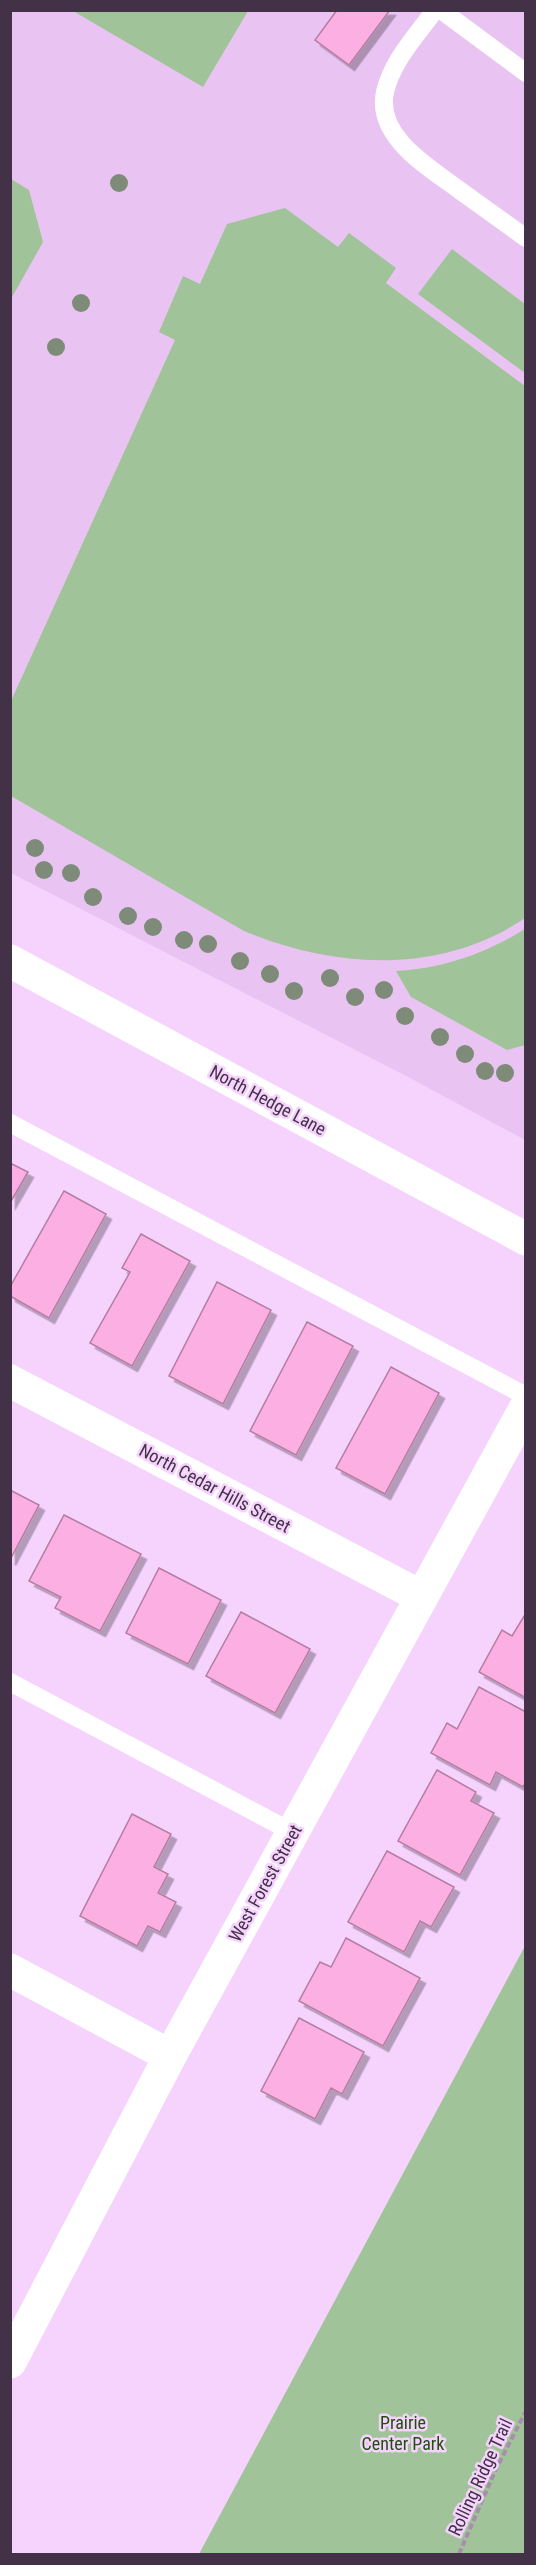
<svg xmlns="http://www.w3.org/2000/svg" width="536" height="2565" viewBox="0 0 536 2565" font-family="'Roboto Condensed',sans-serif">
<defs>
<filter id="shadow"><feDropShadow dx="5.5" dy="5.5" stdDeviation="0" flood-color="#0004"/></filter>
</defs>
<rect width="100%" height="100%" fill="#f5d3fd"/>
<path fill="#e9c4f2" d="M10,11H525V1140L410,1078L11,873Z"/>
<path fill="#a1c399" d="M73,11H248L203,87Z
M11,179L29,190L43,242L11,299Z
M285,208L338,247L349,233L396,268L386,283L525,386V918C441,975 334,969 244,931L11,796V701L175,340L159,332L183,276L200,284L227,224Z
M452,249L525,304V373L418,294Z
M525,929V1045L507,1050L411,997L396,971C442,969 487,953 525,929Z
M525,1946V2554H199Z"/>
<path fill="#fbafe2" stroke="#b57da2" stroke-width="1.5" filter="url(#shadow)" d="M337,10H390L349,65L315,40Z
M10,1163L28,1172L10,1203Z
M64,1191L106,1214L49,1318L10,1296V1287Z
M141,1234L190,1261L132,1366L90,1343L130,1272L122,1268Z
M217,1282L271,1310L223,1404L169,1376Z
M307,1322L353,1346L296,1455L250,1431Z
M391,1367L439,1393L385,1494L336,1468Z
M10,1490L39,1505L10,1560Z
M64,1515L141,1554L100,1631L55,1608L61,1597L29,1581Z
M159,1568L221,1600L188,1664L126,1633Z
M241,1612L310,1649L275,1713L206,1676Z
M526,1613V1698L479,1672L502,1630L512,1636Z
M479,1687L526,1712V1781L523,1787L496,1772L490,1785L431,1753L447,1723L457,1729Z
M437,1770L476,1792L471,1801L494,1813L460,1875L398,1841Z
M132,1814L171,1834L154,1867L168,1874L158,1893L176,1902L160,1932L148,1926L137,1946L80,1916Z
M387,1851L454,1887L431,1927L420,1921L404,1952L348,1922Z
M346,1938L420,1978L383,2046L299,2001L320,1962L331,1967Z
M299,2018L364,2052L342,2094L331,2088L315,2119L261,2091Z"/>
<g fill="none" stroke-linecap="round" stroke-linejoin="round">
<path stroke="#a88dae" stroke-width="4" stroke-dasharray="6 3" stroke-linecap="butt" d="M459,2554L495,2471L526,2411"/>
<path stroke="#fff" stroke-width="18" d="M435,10C417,35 392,61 385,92C375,138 432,169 462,192C483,207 504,222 526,238
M441,10L526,73
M10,1123L526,1396
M10,1682L292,1832"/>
<path stroke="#fff" stroke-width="33" d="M10,1381L420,1596
M10,1970L170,2056
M10,2362L170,2056L526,1407"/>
<path stroke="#fff" stroke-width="33" d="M10,961L526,1239"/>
</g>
<g fill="#7e8b79">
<circle cx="119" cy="183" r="9"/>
<circle cx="81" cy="303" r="9"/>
<circle cx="56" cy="347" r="9"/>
<circle cx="35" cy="848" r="9"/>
<circle cx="44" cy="870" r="9"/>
<circle cx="71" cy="873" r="9"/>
<circle cx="93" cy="897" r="9"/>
<circle cx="128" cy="916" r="9"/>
<circle cx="153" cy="927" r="9"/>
<circle cx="184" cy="940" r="9"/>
<circle cx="208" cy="944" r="9"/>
<circle cx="240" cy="961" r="9"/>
<circle cx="270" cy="974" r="9"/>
<circle cx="330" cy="978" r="9"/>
<circle cx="384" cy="990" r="9"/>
<circle cx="294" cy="991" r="9"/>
<circle cx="355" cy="997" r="9"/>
<circle cx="405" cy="1016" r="9"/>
<circle cx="440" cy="1037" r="9"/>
<circle cx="465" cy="1054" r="9"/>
<circle cx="485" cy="1071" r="9"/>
<circle cx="505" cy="1073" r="9"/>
</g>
<g text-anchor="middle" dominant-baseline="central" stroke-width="5" stroke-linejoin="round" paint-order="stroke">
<g font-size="18" fill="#433247" stroke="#f5d3fd">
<text transform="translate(268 1100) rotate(28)">North Hedge Lane</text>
<text transform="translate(215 1488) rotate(28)">North Cedar Hills Street</text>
<text transform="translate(265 1883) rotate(-61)">West Forest Street</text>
<text transform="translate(480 2477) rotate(-65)">Rolling Ridge Trail</text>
</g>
<g font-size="18" fill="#1d500d" stroke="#f5d3fd">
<text x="403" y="2422">Prairie<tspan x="403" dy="21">Center Park</tspan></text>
</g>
</g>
<rect width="536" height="2565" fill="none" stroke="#433247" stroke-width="24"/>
</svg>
